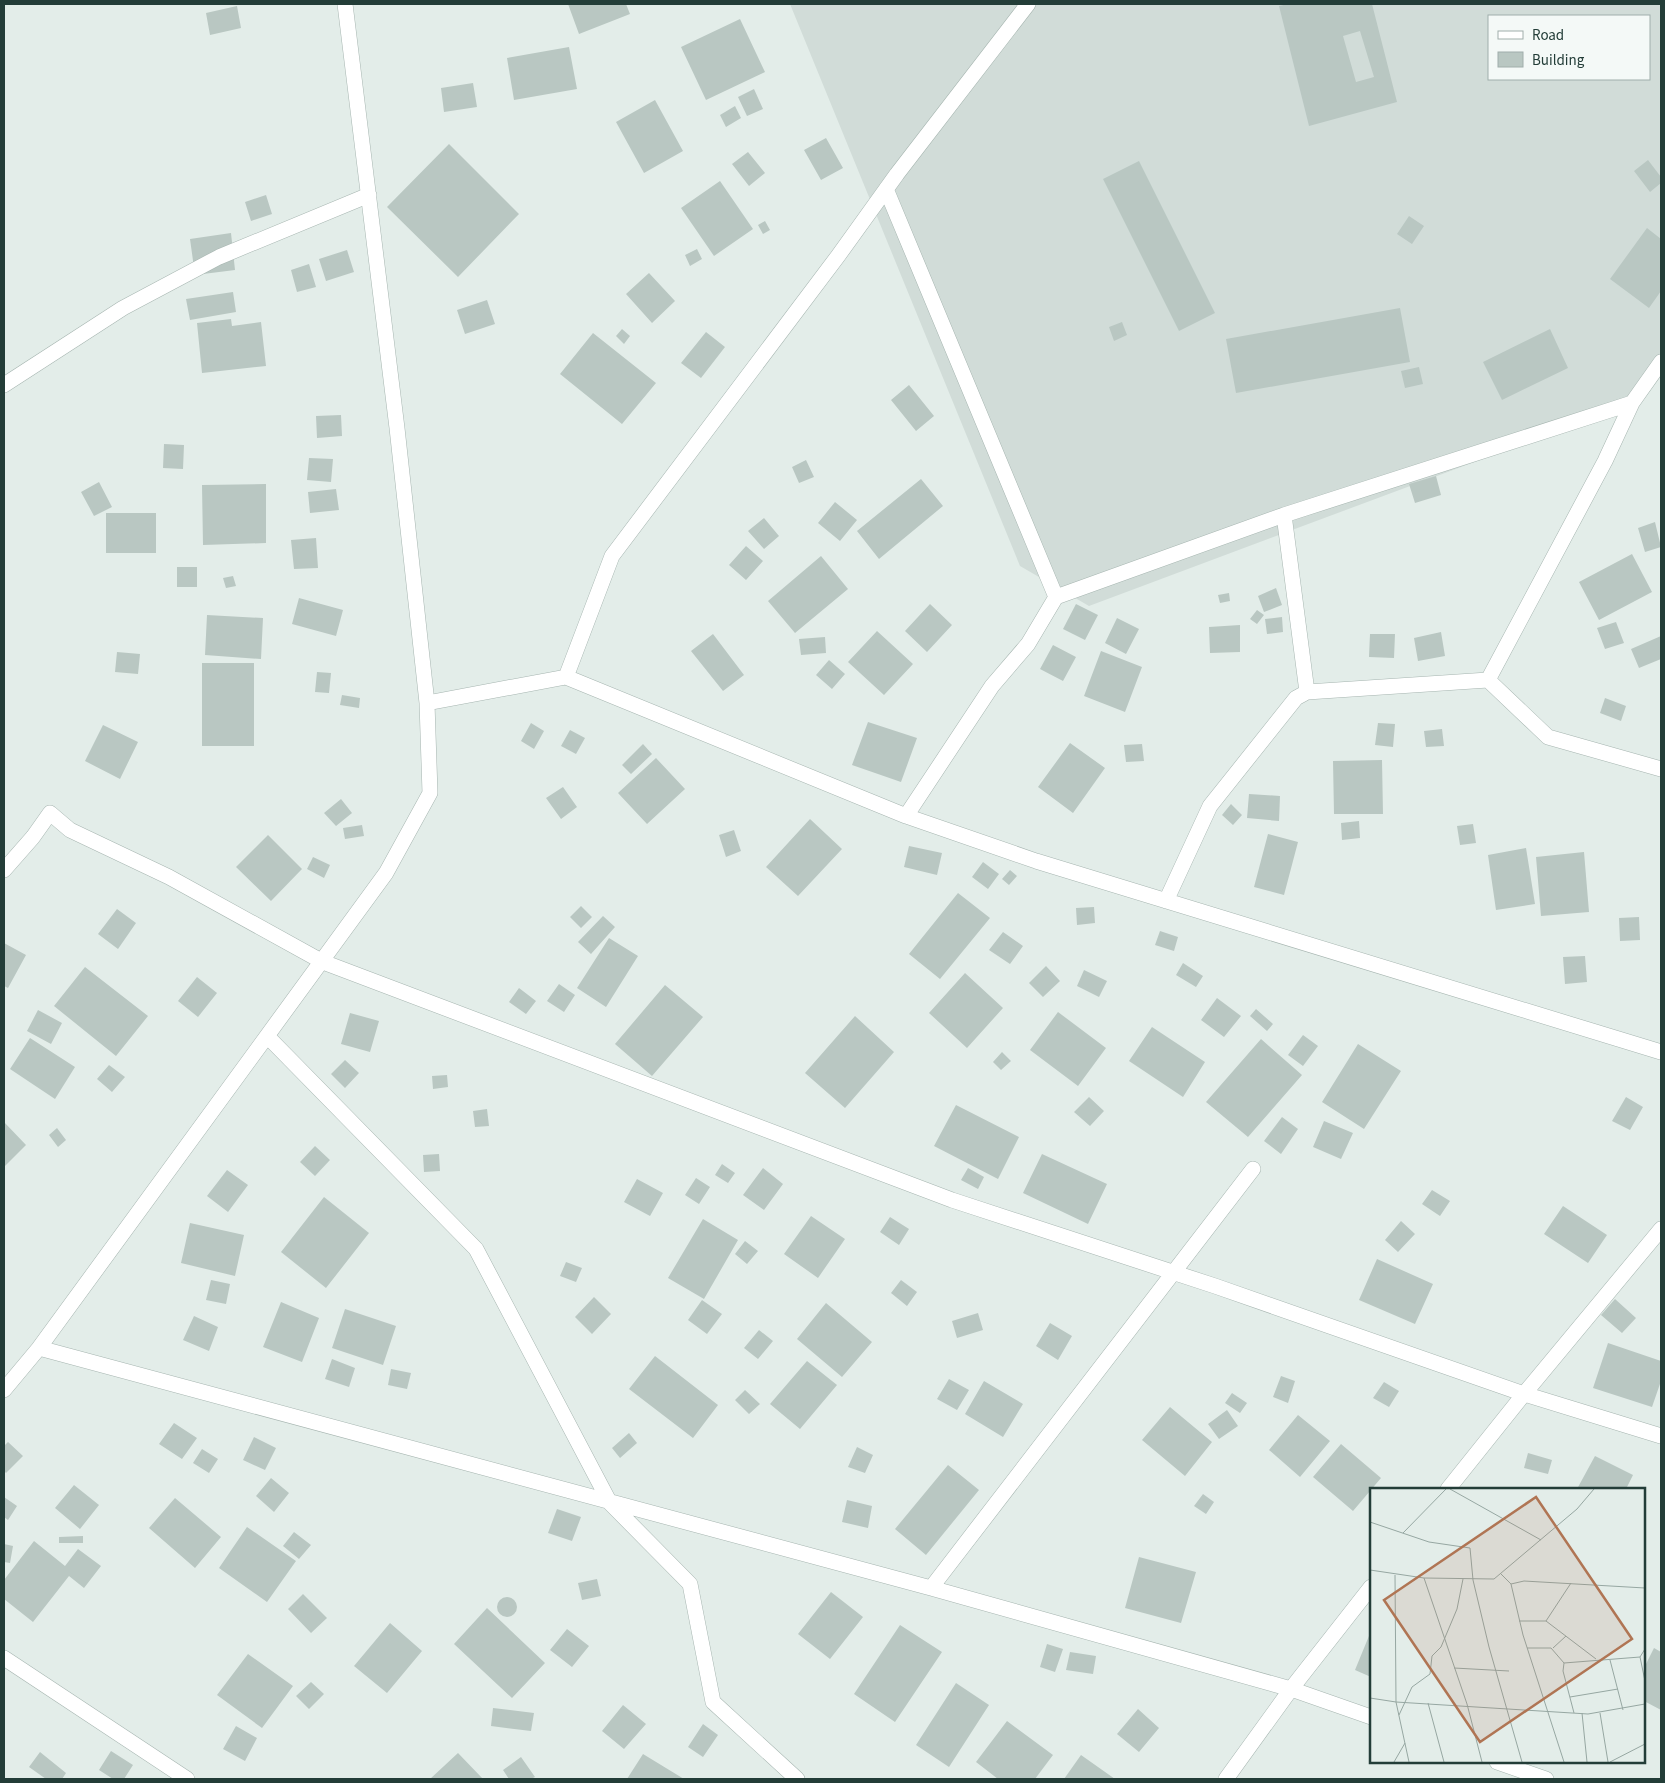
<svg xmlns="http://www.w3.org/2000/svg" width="1665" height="1783" viewBox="0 0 1665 1783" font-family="'Source Sans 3',sans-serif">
<rect width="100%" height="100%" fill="#e3ede9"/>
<path fill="#d1dcd8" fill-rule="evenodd" d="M790,4H1661V363L1632,403L1089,606L1020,566ZM1489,16H1649V79H1489Z"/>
<path fill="#b9c7c2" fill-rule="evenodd" d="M568,4H626L630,14L579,34Z
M1288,4H1372L1397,102L1309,126L1279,6ZM1360,31L1374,77L1356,82L1343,36Z
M237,6L241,28L210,35L206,13Z
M740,19L765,72L706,100L681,47Z
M569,47L577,89L514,100L507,58Z
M473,83L477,107L444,112L441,88Z
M754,89L763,109L747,116L738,97Z
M655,100L683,151L644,173L616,122Z
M735,106L741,118L726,127L720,115Z
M826,138L843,168L821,180L804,150Z
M449,144L519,214L458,277L387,207Z
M748,152L765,173L749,186L732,164Z
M1648,160L1661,177V183L1650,192L1634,171Z
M1139,161L1215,313L1179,331L1103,179Z
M720,181L753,229L714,256L681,208Z
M266,195L272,214L251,221L245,202Z
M1409,216L1424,226L1412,244L1397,234Z
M765,221L770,230L763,234L758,225Z
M1647,228L1661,239V291L1649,308L1610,279Z
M231,233L235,270L195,275L190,239Z
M697,249L702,259L690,266L685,255Z
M347,250L354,272L326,281L319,259Z
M309,264L316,287L297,292L291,270Z
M649,273L675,301L652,323L626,294Z
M233,292L236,312L190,320L186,299Z
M487,300L495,324L465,334L457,310Z
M1400,308L1410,362L1236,393L1226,339Z
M231,319L232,326L261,322L266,366L202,373L197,323Z
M1122,322L1127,335L1114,341L1109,327Z
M622,329L630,336L624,344L616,336Z
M1550,329L1568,368L1502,400L1483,362Z
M706,332L725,347L701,378L681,363Z
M593,333L656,383L622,424L560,374Z
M1419,367L1423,384L1405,388L1401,371Z
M909,385L934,416L916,431L891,400Z
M341,415L342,436L317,438L316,416Z
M164,444L184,445L183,469L163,468Z
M309,458L333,459L331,482L307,480Z
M806,460L814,477L799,483L792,467Z
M1436,476L1441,495L1415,503L1409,484Z
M921,479L943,506L879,559L857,531Z
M99,482L112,507L94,516L81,492Z
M266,484V543L203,545L202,485Z
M336,489L339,510L310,513L308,492Z
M835,502L857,520L840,541L818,523Z
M106,513H156V553H106Z
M764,518L779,536L764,549L748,531Z
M1655,522L1661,547L1645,552L1638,528Z
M316,538L318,568L294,569L291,540Z
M746,546L763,561L746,580L729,565Z
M1632,554L1652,592L1599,620L1579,582Z
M821,556L848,589L795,633L768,601Z
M177,567H197V587H177Z
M233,576L236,586L226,588L223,578Z
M1276,588L1282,605L1264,612L1258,596Z
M1229,593L1230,601L1220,603L1218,595Z
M299,598L343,610L336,636L292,624Z
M930,604L952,625L927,652L905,631Z
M1076,604L1098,615L1085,640L1063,629Z
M1257,610L1264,615L1257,624L1250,619Z
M207,615L263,618L261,659L205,655Z
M1282,617L1283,632L1267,634L1265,619Z
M1117,618L1139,629L1126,654L1105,643Z
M1616,622L1624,643L1605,649L1597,628Z
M1240,625V652L1210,653L1209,627Z
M877,631L913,664L884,695L848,662Z
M1441,632L1445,656L1418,661L1414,638Z
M713,634L744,675L723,691L691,651Z
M1370,634H1395L1394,658L1369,657Z
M1661,636V659L1639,668L1631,649Z
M825,637L826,653L801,655L799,639Z
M1053,645L1076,657L1063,681L1040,669Z
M1101,651L1142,667L1125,712L1084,696Z
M117,652L140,654L138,674L115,672Z
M829,660L845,674L832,689L816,675Z
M202,663H254V746H202Z
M317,672L331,673L329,693L315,692Z
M342,695L360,698L359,708L340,705Z
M1605,698L1626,706L1621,721L1600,713Z
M868,722L917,738L901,782L852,765Z
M531,723L544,731L534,749L521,741Z
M1378,723L1395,724L1393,747L1375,745Z
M103,725L138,742L120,779L85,761Z
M1442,729L1444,746L1426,747L1424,731Z
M570,730L585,738L576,754L561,746Z
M1070,743L1105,768L1073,813L1038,787Z
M643,744L652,754L631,774L622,765Z
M1142,744L1144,761L1126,762L1124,745Z
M656,758L685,789L647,824L618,793Z
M1382,760L1383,814H1334L1333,761Z
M563,787L577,807L561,819L546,798Z
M1249,794L1280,796L1279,821L1247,818Z
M341,799L352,813L336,826L324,813Z
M1231,804L1242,815L1233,825L1222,815Z
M810,819L842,849L798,896L766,867Z
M1359,821L1360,838L1342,840L1341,823Z
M1473,824L1476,843L1460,845L1457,826Z
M362,825L364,836L345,839L343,828Z
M734,830L741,851L726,857L719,835Z
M1268,834L1298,842L1284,895L1254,887Z
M268,835L302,869L271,901L236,867Z
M909,846L942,853L937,875L904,867Z
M1526,848L1535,904L1496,910L1488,855Z
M1584,852L1589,912L1541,916L1536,857Z
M313,857L330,865L324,878L307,869Z
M983,862L999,874L988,889L972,877Z
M1010,870L1017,876L1009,885L1002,879Z
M958,893L990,918L940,979L909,954Z
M581,906L592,917L581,928L570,917Z
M1094,907L1095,923L1077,925L1076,908Z
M117,909L136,923L118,949L98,934Z
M603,916L615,927L591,954L578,942Z
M1639,917L1640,940L1620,941L1619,918Z
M1160,931L1178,937L1174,951L1155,945Z
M1003,932L1023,946L1010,964L989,950Z
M609,938L638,956L606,1007L577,988Z
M4,943L26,955L8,988L4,986Z
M1585,956L1587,982L1565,984L1563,957Z
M1183,963L1203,976L1196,987L1176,975Z
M1046,966L1060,981L1043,997L1029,983Z
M85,967L148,1016L116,1056L54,1006Z
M1084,970L1107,981L1099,997L1077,986Z
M965,973L1003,1008L967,1048L929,1013Z
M197,977L217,993L198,1017L178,1001Z
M559,984L575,995L564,1012L547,1001Z
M665,985L703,1017L652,1076L615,1044Z
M519,988L536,1001L526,1014L509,1002Z
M1217,998L1241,1016L1224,1037L1201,1020Z
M1256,1009L1273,1024L1267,1031L1250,1016Z
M38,1010L62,1023L51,1044L27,1031Z
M1058,1012L1106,1048L1078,1086L1030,1050Z
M350,1013L379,1021L370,1052L341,1044Z
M855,1016L894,1052L845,1108L805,1073Z
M1152,1027L1205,1062L1183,1097L1129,1061Z
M1303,1035L1318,1046L1303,1066L1288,1055Z
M30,1038L75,1067L55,1099L10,1069Z
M1261,1039L1302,1075L1248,1137L1206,1102Z
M1358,1044L1401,1071L1364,1129L1322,1102Z
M1002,1052L1011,1061L1001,1070L993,1062Z
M345,1060L359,1073L345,1088L331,1074Z
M109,1065L125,1077L112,1092L97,1079Z
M447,1075L448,1087L433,1089L432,1076Z
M1089,1097L1104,1111L1090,1126L1074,1112Z
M1626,1097L1643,1107L1630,1130L1612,1121Z
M956,1105L1019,1137L998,1179L934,1146Z
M487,1109L489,1126L475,1127L473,1111Z
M1282,1117L1298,1129L1281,1154L1264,1141Z
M1324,1121L1353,1133L1341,1159L1313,1147Z
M4,1122L26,1145L4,1167Z
M57,1128L66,1140L58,1147L49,1135Z
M315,1146L330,1160L315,1176L300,1162Z
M439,1154L440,1171L424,1172L423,1155Z
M1042,1154L1107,1184L1088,1224L1023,1193Z
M722,1164L735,1173L728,1183L715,1175Z
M763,1168L783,1184L764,1210L743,1195Z
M968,1168L984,1177L978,1189L961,1180Z
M227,1170L248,1185L228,1212L207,1196Z
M696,1178L710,1187L699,1204L685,1195Z
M637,1179L663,1193L650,1216L624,1202Z
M1432,1190L1450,1201L1440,1216L1422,1204Z
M324,1197L369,1233L326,1288L281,1252Z
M1563,1206L1607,1235L1588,1263L1544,1234Z
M811,1216L845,1239L818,1278L784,1254Z
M890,1217L909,1229L899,1245L880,1232Z
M703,1219L738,1240L704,1299L668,1278Z
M1401,1221L1415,1234L1398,1252L1385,1240Z
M190,1223L244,1235L235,1276L181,1263Z
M745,1241L758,1251L747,1264L735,1254Z
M1377,1259L1433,1284L1415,1324L1359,1300Z
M566,1262L582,1268L576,1282L560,1276Z
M211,1280L230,1284L226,1304L206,1300Z
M901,1280L917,1292L907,1306L891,1293Z
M594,1297L611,1314L592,1334L575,1317Z
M1615,1299L1636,1318L1622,1333L1601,1315Z
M702,1300L722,1314L707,1334L688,1320Z
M281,1302L319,1318L302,1362L263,1347Z
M826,1303L872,1342L842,1377L797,1339Z
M345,1309L396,1326L383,1365L332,1348Z
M978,1313L983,1330L957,1338L952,1321Z
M194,1316L218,1327L209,1351L183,1340Z
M1050,1323L1072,1336L1058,1360L1036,1346Z
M759,1330L773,1341L758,1359L744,1348Z
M1608,1343L1661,1361V1381L1652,1407L1593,1388Z
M655,1356L718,1405L693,1438L629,1389Z
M332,1359L355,1368L349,1387L325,1379Z
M807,1361L837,1385L800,1429L770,1404Z
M391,1369L411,1373L407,1389L388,1385Z
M1281,1376L1295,1381L1288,1403L1273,1397Z
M949,1379L969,1390L957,1410L937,1399Z
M984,1381L1023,1404L1003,1437L965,1414Z
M1384,1382L1399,1391L1389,1407L1373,1398Z
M745,1390L760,1404L749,1414L735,1400Z
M1232,1393L1247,1403L1240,1413L1225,1403Z
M1170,1407L1212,1442L1185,1476L1142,1440Z
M1227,1410L1238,1426L1219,1439L1208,1424Z
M1298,1415L1330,1441L1300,1477L1269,1450Z
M174,1423L197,1438L182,1459L159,1444Z
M629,1433L637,1443L620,1458L612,1448Z
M254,1437L276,1448L265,1470L243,1460Z
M8,1442L23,1456L6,1473L4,1471V1446Z
M1341,1444L1381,1478L1353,1511L1313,1477Z
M857,1447L873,1455L865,1473L848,1467Z
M202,1449L218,1459L209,1473L193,1463Z
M1528,1453L1552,1460L1548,1474L1524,1468Z
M1595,1456L1633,1475L1626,1489H1577Z
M948,1465L979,1490L926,1555L895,1529Z
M271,1478L289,1493L274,1512L256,1496Z
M74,1485L99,1505L80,1529L55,1508Z
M1203,1494L1214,1502L1206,1514L1194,1506Z
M4,1497L17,1506L8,1520L4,1517Z
M175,1498L221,1537L195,1568L149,1528Z
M847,1500L872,1506L868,1528L842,1522Z
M557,1509L581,1517L572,1541L548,1533Z
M247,1527L296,1561L267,1602L219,1568Z
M294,1532L311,1545L299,1559L283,1546Z
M83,1536V1543H59V1537Z
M34,1541L65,1566L78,1549L101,1566L84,1588L69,1576L33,1622L4,1599V1580Z
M4,1544L13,1546L10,1563L4,1562Z
M1139,1557L1196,1572L1181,1623L1125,1608Z
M597,1579L601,1596L582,1600L578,1583Z
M831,1592L863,1617L830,1659L798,1634Z
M303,1594L327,1618L311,1633L288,1609Z
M497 1607a10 10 0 1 1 20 0a10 10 0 1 1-20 0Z
M487,1608L545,1663L512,1698L454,1644Z
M390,1623L422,1651L387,1693L354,1666Z
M900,1625L942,1652L895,1722L854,1694Z
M567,1629L589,1646L572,1667L550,1650Z
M1371,1631V1677L1355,1670Z
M1047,1644L1063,1649L1055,1672L1040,1667Z
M1654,1648L1661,1652V1710L1644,1701V1668Z
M1070,1652L1096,1656L1093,1674L1066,1670Z
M248,1654L293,1686L262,1728L217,1695Z
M311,1682L324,1694L309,1709L296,1696Z
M956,1683L989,1705L949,1767L916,1745Z
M623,1705L646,1724L624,1749L602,1731Z
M493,1708L534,1713L531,1731L491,1726Z
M1138,1709L1159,1728L1139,1752L1117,1734Z
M1007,1721L1053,1755L1035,1779H998L976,1762Z
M703,1724L718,1735L703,1757L688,1747Z
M236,1726L257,1738L245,1761L223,1749Z
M111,1751L133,1765L124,1779H113L99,1770Z
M40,1752L66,1773L62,1779H46L29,1767Z
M458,1753L483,1779H430Z
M643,1754L684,1779H627Z
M1081,1755L1115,1779H1064Z
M521,1757L535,1777L531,1779H509L503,1770Z"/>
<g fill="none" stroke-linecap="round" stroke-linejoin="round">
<defs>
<path id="minor" d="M886,189L1056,597
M4,385L123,308L219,257L369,195
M1284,515L1307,692
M566,677L612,556L838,256L897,174L1028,4
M1488,680L1605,461L1632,403L1661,362
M427,703L566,677L906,816L1036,861L1661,1052
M906,816L992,686L1028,644L1056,597L1284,515L1632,403
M4,870L33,837L50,813L70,830L169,877L323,962L952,1200L1215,1286L1524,1394L1661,1436
M1166,901L1210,806L1296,698L1307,692L1488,680L1548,737L1661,769
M268,1037L476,1249L610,1503L690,1584L713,1702L797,1779
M39,1348L931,1588L1291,1689L1371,1717
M4,1390L39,1348L386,873L430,793L427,703L397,428L345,4
M1448,1489L1524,1394L1661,1229
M931,1588L1253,1169
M4,1658L187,1779
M1497,1762L1546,1779
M1226,1779L1291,1689L1371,1587"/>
</defs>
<use href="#minor" stroke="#a6b5b0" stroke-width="16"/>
<use href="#minor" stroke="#fff" stroke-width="15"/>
</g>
<g transform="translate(1370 1488)">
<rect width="275" height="275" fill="#e3ede9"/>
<path fill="none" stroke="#96a7a2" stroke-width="1" d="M80,1L171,52M0,34L59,54L100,60L103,92L119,159L152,274M33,45L76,1M0,82L54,90L124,91L207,21L224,1M131,86L141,96L153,147L194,274M25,87L26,214L39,274M54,90L97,216L112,274M141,96L154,93L275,100M149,133H176L226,171M176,133L201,95M157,160H181L194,175L193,183L204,225M183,160L196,148M270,169L275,193M240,172L253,222M194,175L270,169L275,161M84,180L139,183M200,209L248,201M0,210L26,214L218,226L275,216M58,215L74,274M212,225L217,274M230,225L238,274M29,227L42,199L60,186L62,168L71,159L87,121L93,91M24,274L35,255M240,274L275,256"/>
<path fill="#b07554" fill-opacity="0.15" stroke="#b07554" stroke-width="2.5" d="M166,9L262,151L110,254L14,112Z"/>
<rect width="275" height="275" fill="none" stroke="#233d38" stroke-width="2.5"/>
</g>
<rect width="1665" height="1783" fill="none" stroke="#233d38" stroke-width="10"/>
<rect x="1488" y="15" width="162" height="65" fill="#f4f9f7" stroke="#a0aeab"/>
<rect x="1498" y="31" width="25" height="8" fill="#ffffff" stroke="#a0aeab"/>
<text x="1532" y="40" font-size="15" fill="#233d38">Road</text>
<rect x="1498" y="52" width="25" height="15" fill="#b9c7c2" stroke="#a0aeab"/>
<text x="1532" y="65" font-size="15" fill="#233d38">Building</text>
</svg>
